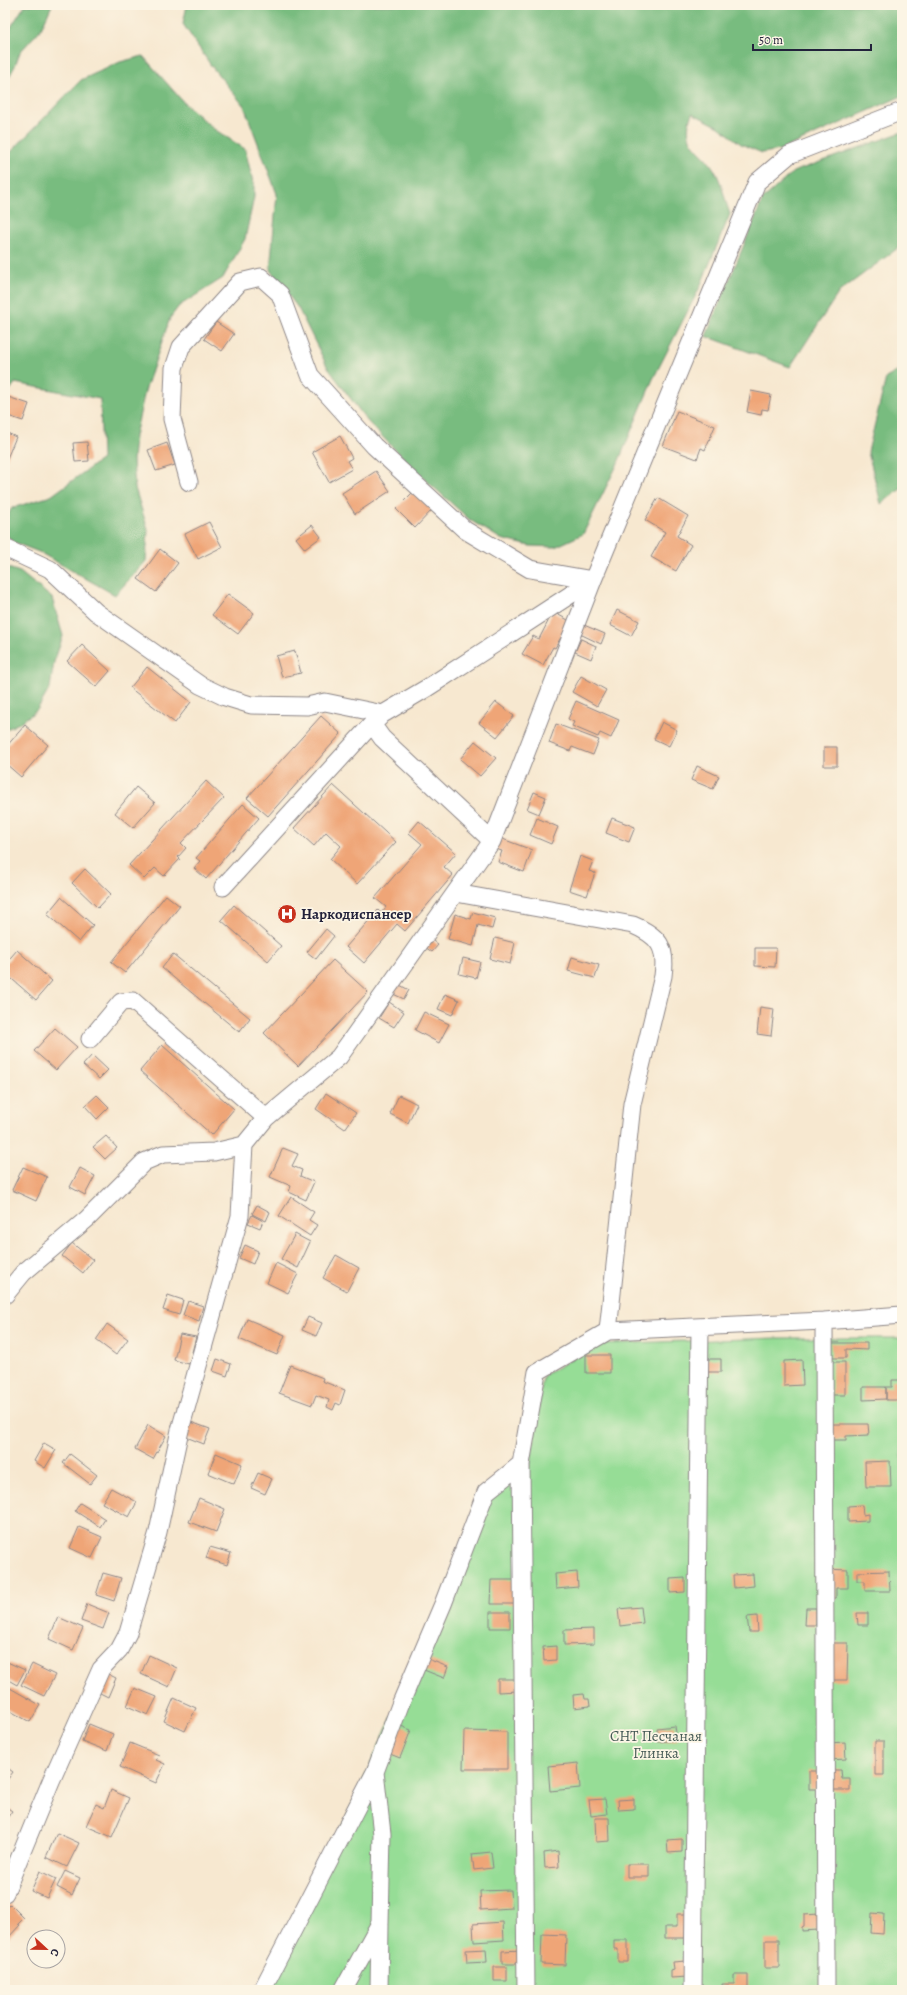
<svg xmlns="http://www.w3.org/2000/svg" width="907" height="1995" viewBox="0 0 907 1995" font-family="Alegreya,serif">
<rect width="100%" height="100%" fill="#fcf5e5"/>
<filter id="ink" filterUnits="userSpaceOnUse"><feTurbulence type="fractalNoise" baseFrequency=".025" numOctaves="2"/><feDisplacementMap in="SourceGraphic" scale="8" xChannelSelector="R" yChannelSelector="G"/><feConvolveMatrix kernelMatrix="1 2 1 2 8 2 1 2 1" color-interpolation-filters="sRGB"/></filter>
<filter id="wash" filterUnits="userSpaceOnUse"><feTurbulence type="fractalNoise" baseFrequency=".012" numOctaves="4" result="noise"/><feDisplacementMap in="SourceGraphic" scale="16" xChannelSelector="R" yChannelSelector="G"/><feGaussianBlur stdDeviation="0.9" result="paint"/><feColorMatrix in="noise" values="0 0 0 0 0 0 0 0 0 0 0 0 0 0 0 0 0 1.4 0 .05"/><feComposite in="paint" operator="in"/></filter>
<g filter="url(#wash)">
<rect width="100%" height="100%" fill="#f7e8d0"/>
<path fill="#96dd96" stroke="#5c8068" d="M778,1338H902V1990H269L492,1494L530,1467L543,1376L597,1344Z"/>
<path fill="#78bc7f" stroke="#4d6f5d" d="M25,5H52L41,29L20,52L15,66L5,84V36Z
M187,5H902V96L780,150L762,153L741,144L719,127L692,113C679,146 703,148 715,171C722,183 725,201 730,214L699,289L653,379L617,465L583,534L555,547L530,546L501,539L470,520L419,474L368,422L328,368L298,308L270,270L277,194L244,106L212,67L183,24Z
M143,56L186,105L214,129L245,149L254,186V197L245,239L223,278L179,306L170,318L145,391L135,436L133,460L135,488L148,530L146,561L115,595L39,552L13,542L5,533V519L12,508L51,496L102,459L100,399L15,383L5,397V158L81,80L120,62Z
M902,132V245L839,292L790,367L706,336L763,199L793,172Z
M902,369V488L881,504L868,452L886,378Z
M5,567L20,572L52,598L63,636L54,662L50,688L37,710L21,722L5,730Z"/>
<g id="blocks">
<path fill="#efa577" d="M216,322L234,334L222,351L204,339Z
M751,391L771,395L768,410L762,409L761,415L747,412Z
M8,397L29,404L23,421L5,415V406Z
M677,411L715,426L705,450L701,448L697,459L663,446Z
M5,432L16,437L5,463Z
M340,436L352,458L347,461L352,469L329,482L312,452Z
M87,442L89,461L75,462L73,443Z
M167,443L175,465L156,471L148,450Z
M376,471L390,491L355,514L342,493Z
M413,492L432,510L415,528L396,509Z
M658,498L688,516L677,536L691,545L676,571L651,557L665,532L645,520Z
M209,522L222,547L198,559L185,534Z
M312,525L321,537L305,549L296,538Z
M160,549L178,563L156,592L138,579Z
M228,594L254,613L238,634L212,615Z
M617,610L639,621L631,636L610,625Z
M553,612L570,621L555,648L553,647L543,665L522,654L533,636L539,639Z
M584,625L605,634L601,644L580,634Z
M581,639L596,646L591,659L575,652Z
M82,645L110,671L96,687L67,661Z
M295,651L301,673L282,677L276,656Z
M147,667L191,702L175,723L130,688Z
M581,676L606,690L597,706L572,692Z
M576,701L619,720L611,738L600,733L598,737L572,726L574,722L568,719Z
M496,702L514,716L497,737L479,723Z
M321,716L341,734L268,816L247,798Z
M662,722L677,730L669,746L654,739Z
M556,724L599,740L593,755L572,747L570,751L549,743Z
M25,725L48,745L21,777L5,763V748Z
M475,741L496,758L480,776L460,759Z
M824,747H837V766H824Z
M697,766L719,776L713,789L691,780Z
M206,781L224,798L181,843L186,848L178,857L180,859L164,876L155,868L144,879L129,865Z
M333,785L396,842L357,884L330,859L341,846L326,832L314,846L294,828Z
M136,787L155,803L133,828L115,813Z
M534,792L546,797L539,814L527,809Z
M243,804L259,818L206,879L194,868L200,861L196,858Z
M537,818L558,827L551,844L530,835Z
M612,818L635,827L629,842L606,833Z
M419,821L456,853L444,867L453,875L405,931L397,924L364,963L346,947L378,910L381,913L386,907L375,898L422,844L409,833Z
M500,838L532,850L524,872L498,862L502,851L495,849Z
M580,856L593,861L589,871L595,873L587,896L569,890Z
M85,869L111,894L98,908L72,883Z
M166,895L180,906L125,973L111,962Z
M61,897L93,925L79,942L47,914Z
M234,905L281,946L268,961L221,920Z
M473,912L495,918L492,929L478,925L473,946L448,939L455,914L471,919Z
M326,929L334,936L316,959L307,952Z
M428,937L438,945L432,952L422,945Z
M495,938L515,943L510,964L490,959Z
M755,948H776L775,967L755,966Z
M17,950L52,981L36,1000L5,973V964Z
M173,954L250,1018L239,1032L162,968Z
M572,957L599,965L595,978L568,971Z
M463,958L480,962L476,978L459,974Z
M333,960L368,992L298,1066L264,1033Z
M396,983L409,990L404,999L391,993Z
M445,994L459,1000L452,1015L438,1009Z
M389,1002L404,1012L394,1027L379,1018Z
M760,1007L774,1009L771,1036L757,1034Z
M424,1012L449,1024L439,1043L415,1030Z
M55,1028L77,1047L56,1070L34,1051Z
M162,1045L234,1109L212,1135L140,1071Z
M92,1055L108,1070L99,1079L83,1065Z
M326,1093L356,1113L345,1129L316,1109Z
M97,1095L109,1107L97,1119L85,1106Z
M399,1095L417,1104L408,1123L390,1114Z
M106,1136L117,1148L105,1159L93,1147Z
M283,1148L298,1154L292,1166L302,1170L300,1176L314,1182L306,1200L289,1192L291,1186L270,1177Z
M23,1167L47,1177L36,1201L12,1190Z
M80,1168L95,1176L85,1195L70,1187Z
M291,1197L314,1212L309,1220L317,1225L310,1236L279,1216Z
M257,1205L270,1212L266,1221L252,1214Z
M252,1215L263,1221L260,1228L248,1223Z
M295,1234L310,1242L298,1268L281,1259Z
M72,1243L93,1260L83,1273L62,1256Z
M245,1245L258,1251L253,1264L239,1258Z
M336,1255L359,1268L347,1291L323,1278Z
M276,1263L298,1274L288,1293L267,1283Z
M168,1295L183,1300L179,1315L163,1310Z
M188,1301L203,1306L199,1321L183,1315Z
M308,1317L322,1323L316,1336L302,1330Z
M247,1319L285,1335L277,1355L239,1339Z
M107,1324L128,1339L116,1355L96,1340Z
M180,1334L196,1337L189,1364L174,1360Z
M831,1343H867V1350L846,1349V1358H831Z
M586,1355H610V1373H586Z
M217,1359L231,1364L227,1376L213,1371Z
M705,1359H721V1372H705Z
M802,1360L803,1385L784,1386V1361Z
M832,1362H845V1395H832Z
M290,1365L323,1378L322,1381L345,1390L340,1405L336,1403L333,1410L327,1407L329,1400L316,1395L312,1405L279,1393Z
M892,1380H902V1400H886V1387H892Z
M863,1387H886V1399L863,1400Z
M191,1422L210,1429L204,1444L186,1437Z
M829,1424H868L869,1435L846,1436V1440H829Z
M148,1425L166,1436L153,1459L135,1449Z
M44,1443L56,1450L45,1468L34,1461Z
M216,1453L242,1464L234,1484L208,1473Z
M70,1454L97,1475L90,1484L63,1463Z
M890,1461L891,1487H866L865,1462Z
M258,1473L272,1479L265,1494L251,1488Z
M111,1488L137,1502L129,1517L102,1503Z
M199,1498L225,1509L216,1532L189,1522Z
M80,1503L105,1519L100,1527L75,1511Z
M862,1505L863,1515L868,1514V1521L848,1522V1506Z
M79,1527L102,1537L92,1558L70,1548Z
M210,1547L231,1553L227,1565L206,1558Z
M826,1569L848,1570V1588H836V1598H829Z
M889,1571L890,1591H865V1581H857V1572Z
M577,1572L578,1587L556,1589L555,1574Z
M103,1573L121,1578L114,1601L96,1595Z
M753,1574L754,1586L734,1588L733,1575Z
M685,1578V1592L670,1593V1579Z
M491,1580H516L519,1604H490Z
M87,1604L109,1613L103,1629L81,1621Z
M641,1607L643,1623L620,1626L618,1609Z
M806,1608H816V1625H805Z
M490,1612H510V1628H490Z
M857,1613H868V1625H858Z
M757,1616L758,1632H749L747,1617Z
M58,1617L83,1628L73,1650L49,1639Z
M594,1629V1644L564,1645V1630Z
M833,1630V1643H848L847,1680H827Z
M556,1646V1660L544,1661L543,1647Z
M149,1655L177,1668L169,1687L141,1674Z
M428,1659L448,1667L444,1678L424,1670Z
M5,1661L25,1670L17,1685L5,1678Z
M32,1664L55,1675L44,1696L21,1685Z
M104,1672L116,1678L108,1697L96,1691Z
M498,1679H518V1691L498,1692Z
M10,1688L40,1705L30,1722L5,1708V1697Z
M135,1688L157,1697L148,1715L127,1706Z
M584,1694L585,1699H589L590,1706L574,1708L573,1695Z
M174,1698L196,1708L185,1731L164,1721Z
M89,1724L113,1734L107,1751L82,1741Z
M401,1726L411,1730L400,1758L390,1754Z
M675,1726L677,1740L658,1742L657,1728Z
M464,1731L507,1732V1769H463Z
M875,1741H884V1775H875Z
M845,1742L846,1759L829,1760L828,1743Z
M130,1743L159,1755L156,1760L165,1764L156,1783L120,1767Z
M578,1763L580,1788L550,1791L548,1766Z
M5,1766L13,1772L5,1783Z
M829,1770H841L842,1779H850V1790H829Z
M809,1771H819V1789H809Z
M111,1790L129,1798L112,1837L86,1826L96,1804L104,1808Z
M605,1799L607,1814L591,1816L589,1800Z
M634,1799V1809L619,1810L618,1800Z
M5,1806L12,1811L5,1821Z
M595,1818H609L610,1841L596,1842Z
M57,1833L79,1843L67,1867L46,1857Z
M682,1839V1852L668,1853L667,1840Z
M558,1851L559,1867L545,1868L544,1853Z
M491,1852L493,1868L474,1870L472,1854Z
M627,1864H649V1877H627Z
M40,1871L56,1879L47,1898L31,1891Z
M65,1871L80,1878L72,1895L57,1887Z
M511,1890L512,1908L481,1910L480,1891Z
M10,1904L24,1918L18,1924L20,1925L8,1938L5,1935V1922L7,1920L5,1918V1909Z
M872,1913L884,1914L883,1934L871,1933Z
M677,1914H687V1938H665V1927H677Z
M819,1914V1930L802,1931V1927L804,1926V1915Z
M503,1922L504,1940L474,1942L473,1924Z
M542,1934L566,1935L565,1965L541,1964Z
M614,1940H628V1962H618V1949H614Z
M765,1940H779V1968H765Z
M486,1949L487,1962L467,1963L466,1950Z
M522,1950V1964H502V1951Z
M686,1961L688,1977L671,1978V1970L674,1969L673,1962Z
M494,1967H507V1981H494Z
M734,1975H748V1990H722V1984H734Z"/>
</g>
</g>
<g filter="url(#ink)">
<use href="#blocks" fill-opacity="0" stroke="#8c8586" stroke-width="1"/>
<g fill="none" stroke-linecap="round" stroke-linejoin="round">
<defs>
<path id="minor" d="M189,482L172,419L174,368L181,347L240,282L261,277L280,294L310,375L374,446L465,530L530,569L593,580
M5,548L50,569L96,612L200,685L225,697L251,705L307,706L325,702L383,714L427,688L593,580
M380,717L372,724L382,738L492,841
M223,887L372,724
M456,893L633,925C659,936 667,947 663,976L632,1104L608,1331
M90,1039L121,1002L133,1001L266,1118
M5,1295L23,1273L87,1219L144,1162L163,1154L214,1152L244,1145
M824,1321L826,1990
M521,1464L526,1990
M5,1893L51,1781L101,1669L119,1650L128,1633L158,1532L180,1430L240,1216L244,1145L266,1118L339,1057L492,841L593,580L757,182L789,155L902,111
M262,1990L375,1772
M343,1990L380,1923L382,1834L375,1772L400,1705L443,1604L486,1492L521,1464L537,1372L608,1331L824,1321L902,1315
M379,1990L380,1925
M693,1990L700,1327"/>
</defs>
<use href="#minor" stroke="#8c8586" stroke-width="19"/>
<use href="#minor" stroke="#fff" stroke-width="17"/>
</g>
</g>
<defs>
<symbol id="hospital-disc" viewBox="-11 -11 22 22"><circle r="9.5" fill="#c8321e" stroke="#fcf5e5"/><path d="M-5-5h3v3.5h4V-5h3V5h-3V1.5h-4V5h-3Z" fill="#fff"/></symbol>
</defs>
<g fill-rule="evenodd">
<use href="#hospital-disc" x="276" y="903" width="22" height="22"/>
</g>
<g text-anchor="middle" dominant-baseline="central" stroke-width="3.5" stroke-linejoin="round" paint-order="stroke">
<g font-size="15" font-weight="bold" fill="#22223b" stroke="#fcf5e5" text-anchor="start">
<text x="301" y="914">Наркодиспансер</text>
</g>
<g font-size="15" fill="#455a56" stroke="#fcf5e5">
<text x="656" y="1736">СНТ Песчаная<tspan x="656" dy="17">Глинка</tspan></text>
</g>
</g>
<rect width="907" height="1995" fill="none" stroke="#fcf5e5" stroke-width="20"/>
<g transform="translate(46 1949) rotate(112)"><circle r="19" fill="#fcf5e5" stroke="#a5a1a1"/>
<path d="M0-3L7 15L0 10L-7 15Z" fill="#c8321e"/>
<text y="-6" font-size="11" font-weight="bold" text-anchor="middle" fill="#22223b">С</text>
</g>
<path d="M753 44v6h118v-6" fill="none" stroke="#22223b" stroke-width="2"/>
<text x="759" y="44" font-size="12" fill="#22223b" stroke="#fcf5e5" stroke-width="3" paint-order="stroke">50 m</text>
</svg>
